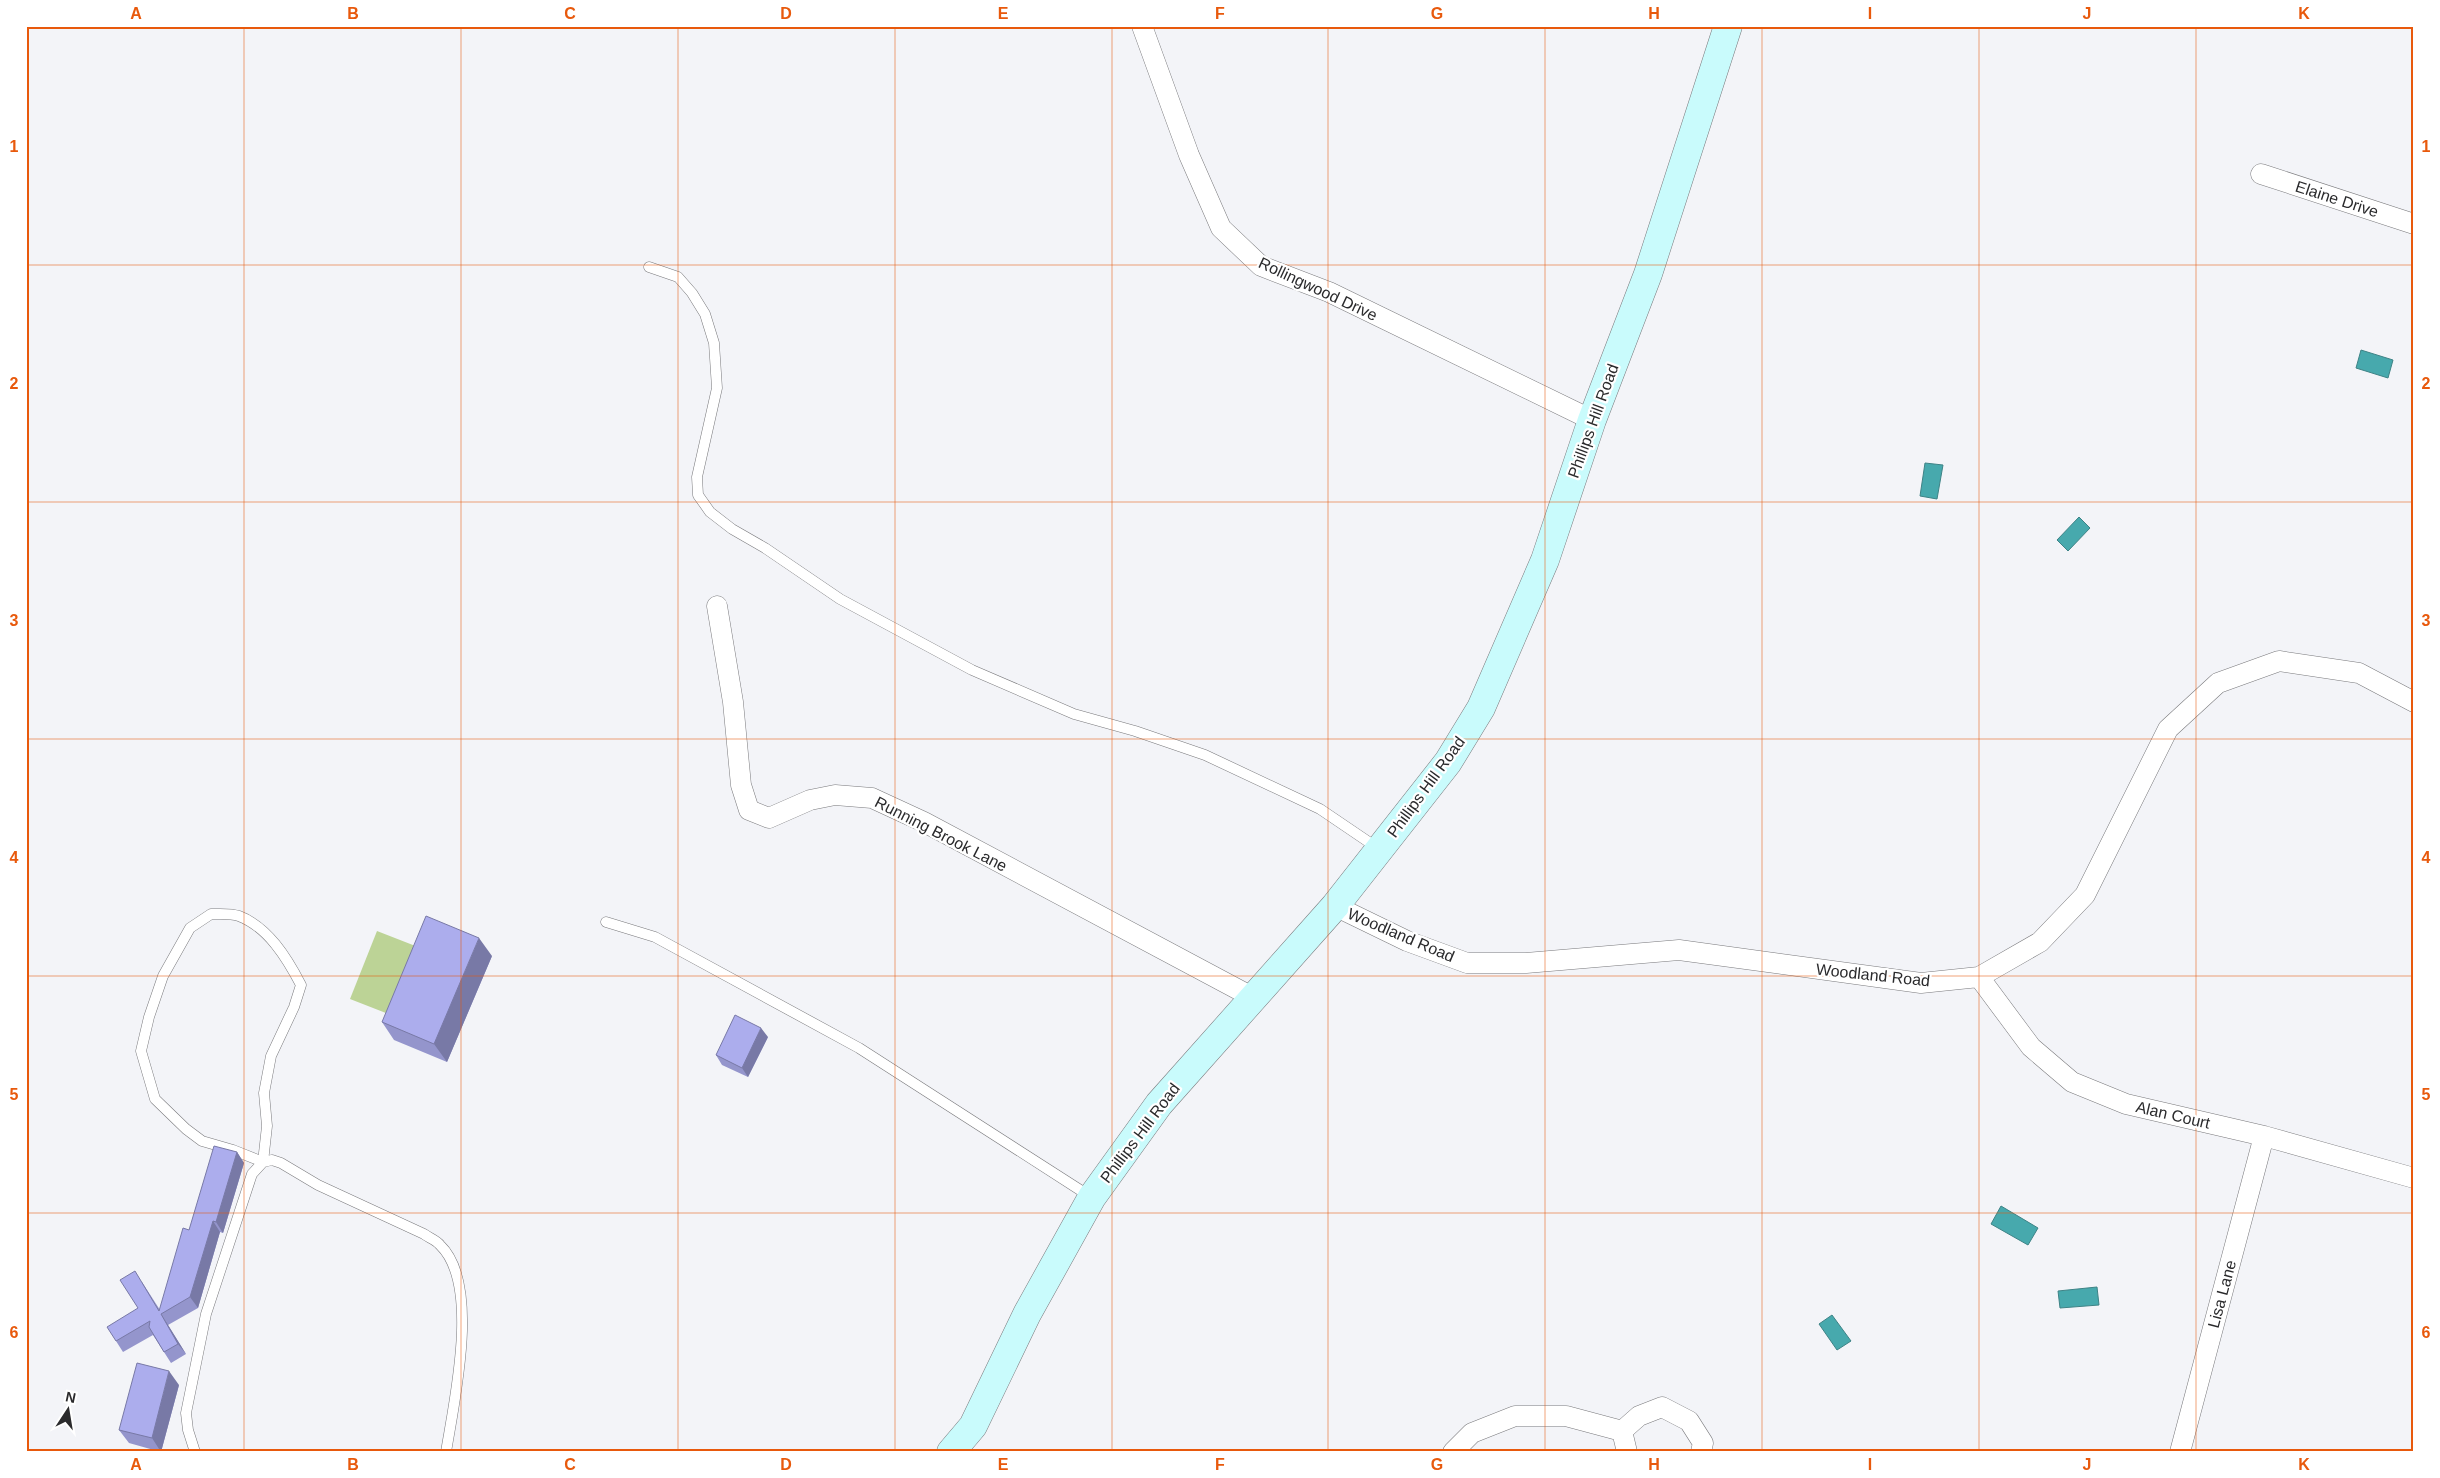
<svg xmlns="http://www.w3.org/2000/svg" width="2440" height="1478" viewBox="0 0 2440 1478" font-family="Helvetica,sans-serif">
<rect width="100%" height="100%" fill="#f3f4f8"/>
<path fill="#bcd396" d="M377,931L418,947L391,1015L350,999Z"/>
<path fill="#47a9ad" stroke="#3e8386" d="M2361,350L2393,360L2388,378L2356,368Z
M1925,463L1943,465L1937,499L1920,496Z
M2079,517L2090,528L2068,551L2057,540Z
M2001,1206L2038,1228L2028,1245L1991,1224Z
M2097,1287L2099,1305L2060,1308L2058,1291Z
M1832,1315L1851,1341L1837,1350L1819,1324Z"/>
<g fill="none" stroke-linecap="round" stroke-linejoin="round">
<defs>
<path id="lane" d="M649,267L678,277L692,293L705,314L714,343L717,388L697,477L698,495L710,512L732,529L765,548L840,599L972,670L1074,714L1135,731L1205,755L1320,809L1379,849
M211,914C219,914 231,913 239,916C268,927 287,958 301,985L294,1007L271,1056L264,1093L267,1126L263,1162L233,1150L202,1141L186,1129L155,1099L141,1051L149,1017L163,976L190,928Z
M606,922L655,937L859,1048L1091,1197
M195,1452L188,1430L186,1413L206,1314L252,1174L263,1162L272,1160L281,1163L318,1185L424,1234C429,1238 436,1240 440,1245C481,1284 454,1402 446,1452"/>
<path id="street" d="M1142,26L1189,155L1221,228L1261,266L1329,292L1592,420
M2261,174L2414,224
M717,606L733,702L741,785L749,810L769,818L810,800L835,795L872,798L924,822L1254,998
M1335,906L1407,941L1467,963H1526L1679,950L1921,983L1979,977L2040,942L2085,895L2168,729L2218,683L2279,661L2359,673L2414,702
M1979,977L2031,1047L2072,1082L2126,1104L2264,1136L2414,1178
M1622,1431L1639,1416L1662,1407L1689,1421L1703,1443L1701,1452
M1622,1431L1627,1452
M1453,1452L1472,1433L1515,1416H1566L1622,1431
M2180,1452L2264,1136"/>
<path id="secondary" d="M951,1452L973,1426L1027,1314L1092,1197L1159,1104L1335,906L1448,762L1481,708L1545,560L1592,420L1648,274L1728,26"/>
</defs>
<use href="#lane" stroke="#79797c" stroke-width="11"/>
<use href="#street" stroke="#79797c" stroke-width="21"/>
<use href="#secondary" stroke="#79797c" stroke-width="29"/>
<use href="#lane" stroke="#fff" stroke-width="10"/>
<use href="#street" stroke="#fff" stroke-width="20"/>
<use href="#secondary" stroke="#c9fbfc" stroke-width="28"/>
</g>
<path fill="#9495cc" d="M492,956L447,1062L394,1040L382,1022Z
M768,1037L748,1077L722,1065L716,1055Z
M237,1152L244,1163L223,1233L220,1232L198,1308L168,1325L186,1354L171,1363L164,1352L153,1335L123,1352L116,1341L138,1308L142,1282L160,1310L189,1230Z
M179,1385L161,1452L129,1443L119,1430Z"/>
<path fill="#7879a6" d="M479,938L492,956L447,1062L434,1044Z
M761,1028L768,1037L748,1077L742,1068Z
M237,1152L244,1163L223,1233L216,1222Z
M213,1221L220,1232L198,1308L190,1297Z
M161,1314L168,1325L186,1354L178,1344Z
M169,1371L179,1385L161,1452L152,1438Z"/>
<path fill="#acaded" stroke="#7879a6" d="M426,916L479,938L434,1044L382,1022Z
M735,1015L761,1028L742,1068L716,1055Z
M214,1146L237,1152L216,1222L213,1221L190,1297L161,1314L178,1344L164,1352L149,1327L150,1321L116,1341L107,1327L138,1308L120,1280L135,1271L159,1311L183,1228L189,1230Z
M137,1363L169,1371L152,1438L119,1430Z"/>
<path fill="none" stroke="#e8590c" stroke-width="1" stroke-opacity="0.55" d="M244,26V1452M461,26V1452M678,26V1452M895,26V1452M1112,26V1452M1328,26V1452M1545,26V1452M1762,26V1452M1979,26V1452M2196,26V1452M26,265H2414M26,502H2414M26,739H2414M26,976H2414M26,1213H2414"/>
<g text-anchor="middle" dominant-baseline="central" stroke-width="4.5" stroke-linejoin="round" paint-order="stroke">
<g font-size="16" fill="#2a2a2c" stroke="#fff">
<text transform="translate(2337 199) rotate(18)">Elaine Drive</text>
<text transform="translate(1318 289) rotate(25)">Rollingwood Drive</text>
<text transform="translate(1593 421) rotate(-70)">Phillips Hill Road</text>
<text transform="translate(1426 787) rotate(-54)">Phillips Hill Road</text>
<text transform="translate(941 834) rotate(27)">Running Brook Lane</text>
<text transform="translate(1401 935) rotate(23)">Woodland Road</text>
<text transform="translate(1873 975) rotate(6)">Woodland Road</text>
<text transform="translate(2173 1115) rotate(13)">Alan Court</text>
<text transform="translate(1140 1133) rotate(-53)">Phillips Hill Road</text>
<text transform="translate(2222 1294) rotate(-75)">Lisa Lane</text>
</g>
</g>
<rect width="2440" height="1478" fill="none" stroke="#ffffff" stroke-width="55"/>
<g transform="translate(68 1410) rotate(12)" stroke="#ffffff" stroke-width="4" paint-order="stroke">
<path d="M0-4L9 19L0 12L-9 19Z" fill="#2a2a2c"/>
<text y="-8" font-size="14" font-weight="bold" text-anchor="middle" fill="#2a2a2c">N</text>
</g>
<rect x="28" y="28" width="2384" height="1422" fill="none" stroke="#e8590c" stroke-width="2"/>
<g font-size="16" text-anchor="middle" font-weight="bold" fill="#e8590c">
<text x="136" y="19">A</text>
<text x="353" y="19">B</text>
<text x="570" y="19">C</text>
<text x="786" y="19">D</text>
<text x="1003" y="19">E</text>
<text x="1220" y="19">F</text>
<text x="1437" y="19">G</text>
<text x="1654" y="19">H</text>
<text x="1870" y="19">I</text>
<text x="2087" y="19">J</text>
<text x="2304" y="19">K</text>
<text x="14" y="152">1</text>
<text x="2426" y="152">1</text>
<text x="14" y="389">2</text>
<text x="2426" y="389">2</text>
<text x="14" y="626">3</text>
<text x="2426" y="626">3</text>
<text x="14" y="863">4</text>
<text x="2426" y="863">4</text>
<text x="14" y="1100">5</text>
<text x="2426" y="1100">5</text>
<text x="14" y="1338">6</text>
<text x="2426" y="1338">6</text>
<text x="136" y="1470">A</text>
<text x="353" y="1470">B</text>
<text x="570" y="1470">C</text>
<text x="786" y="1470">D</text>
<text x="1003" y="1470">E</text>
<text x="1220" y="1470">F</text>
<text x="1437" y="1470">G</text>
<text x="1654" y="1470">H</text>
<text x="1870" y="1470">I</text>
<text x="2087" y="1470">J</text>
<text x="2304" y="1470">K</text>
</g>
</svg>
